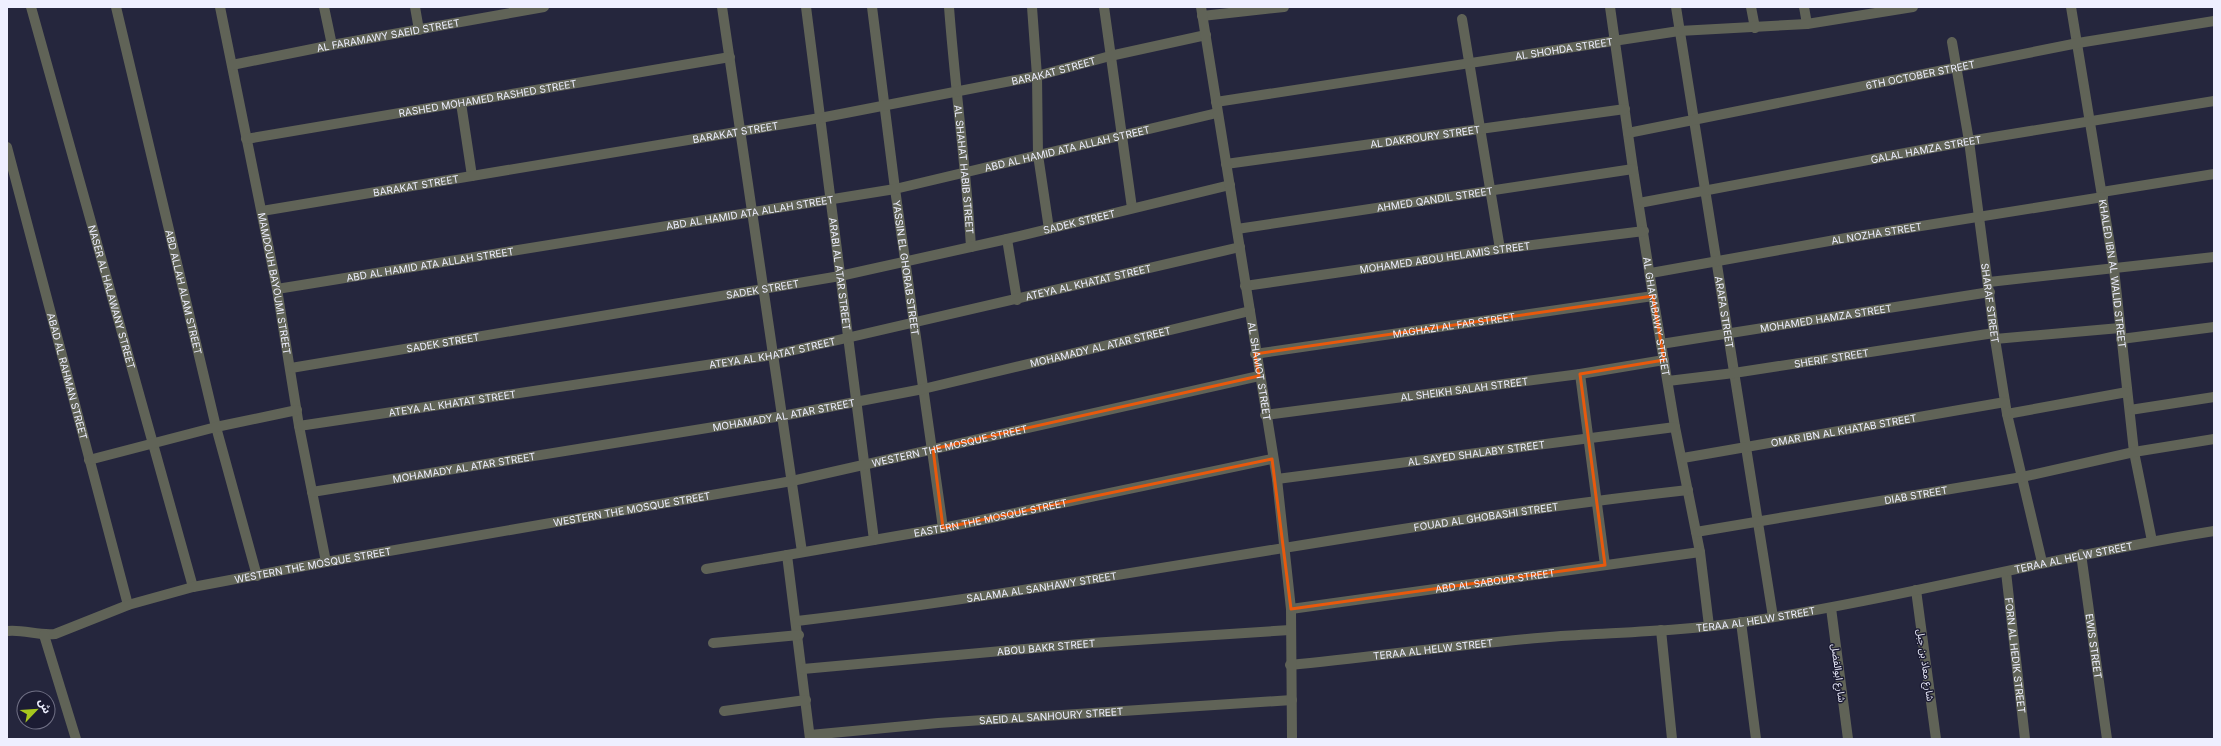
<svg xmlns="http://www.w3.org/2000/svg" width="2221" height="746" viewBox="0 0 2221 746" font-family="Inter,'Noto Sans Arabic',sans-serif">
<rect width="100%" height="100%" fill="#25263d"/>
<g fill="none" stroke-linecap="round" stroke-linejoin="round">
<g stroke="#606357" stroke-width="10">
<path id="s1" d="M31,7L193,587"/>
<path id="s2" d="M116,7L216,427L257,576"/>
<path id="s3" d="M220,7L277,289L299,426L326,562"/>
<path d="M324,7L332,45"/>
<path d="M415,7L419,30"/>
<path d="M722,7L802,552"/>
<path id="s4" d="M806,7L874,540"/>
<path id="s5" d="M872,7L895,189L943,528"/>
<path id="s6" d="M949,7C955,87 966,167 971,247"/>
<path d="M1032,7L1037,76L1038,155L1049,229"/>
<path d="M1104,7L1132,208"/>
<path id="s7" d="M1610,7L1633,169L1653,296L1675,427L1700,552L1709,626"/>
<path id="s8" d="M1676,7L1773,617"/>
<path d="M1751,7L1755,28"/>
<path d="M1804,7L1807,24"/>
<path id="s9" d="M2071,7L2114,269L2134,452L2152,541"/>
<path d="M1202,16L1284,7"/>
<path d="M1462,19L1500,249"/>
<path id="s10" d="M1952,42L1969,141L1995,339L2007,414L2042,562"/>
<path id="s11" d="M232,65L332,45L544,7"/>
<path id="s12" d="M1216,102L1679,31L1807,24L1913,7"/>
<path d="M461,103L472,176"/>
<path id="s13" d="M1628,133L2078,43L2214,21"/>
<path id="s14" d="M246,139L730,57"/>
<path id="s15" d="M7,147L128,605"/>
<path id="s16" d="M1226,164L1625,109"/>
<path d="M2102,192L2214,174"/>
<path id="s17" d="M1639,203L1969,141L2214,101"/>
<path id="s18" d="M262,211L820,118L1037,76L1110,56L1206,35"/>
<path id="s19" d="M1237,229L1633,169"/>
<path d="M1007,239L1017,300"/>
<path id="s20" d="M1651,273L1846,238L2103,197"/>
<path d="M1989,282L2214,257"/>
<path id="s21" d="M1245,286L1500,249L1644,231"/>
<path id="s22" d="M277,289L895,189L1217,113"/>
<path d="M1995,339L2120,328"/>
<path d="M2121,339L2214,327"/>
<path id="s23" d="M1661,344L1990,292"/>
<path id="s24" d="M1255,354L1653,296"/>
<path id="s25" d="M291,368L840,276L1007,239L1230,185"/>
<path d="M1580,374L1605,565"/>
<path id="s26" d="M1668,381L1734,373L1994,333"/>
<path d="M2130,410L2214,397"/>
<path d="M2007,414L2127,392"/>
<path id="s27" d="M1265,415L1580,374L1664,360"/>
<path id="s28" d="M299,426L773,355L1240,247"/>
<path id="s29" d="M1683,458L2005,402"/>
<path d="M89,460L216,427L297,410"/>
<path id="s30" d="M1277,479L1675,427"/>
<path id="s31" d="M312,492L782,416L923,389L1250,311"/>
<path id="s32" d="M1696,532L2022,477L2134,452L2214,439"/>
<path id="s33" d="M2081,554L2107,739"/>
<path d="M787,555L810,739"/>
<path id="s34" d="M706,569L943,528L1272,459"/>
<path id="s35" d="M2006,572L2025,739"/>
<path d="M1916,590L1936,739"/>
<path d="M1831,608L1848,739"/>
<path id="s36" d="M1291,609L1700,552"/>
<path id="s37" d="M797,621C1095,586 1389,523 1688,490"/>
<path d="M1741,622L1756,739"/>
<path d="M1661,630L1672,739"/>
<path id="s38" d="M7,631C23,629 39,636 55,634L128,605L193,587L326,562L792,481L1259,376"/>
<path d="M44,635L76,739"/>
<path d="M713,643L799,635"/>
<path id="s39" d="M1290,665C1380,656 1471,643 1561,636C1622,632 1683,631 1744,622C1902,598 2056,556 2214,531"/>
<path id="s40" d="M803,669L1091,643L1290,630"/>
<path d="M724,711L806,700"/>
<path id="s41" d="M810,735L938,723L1292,700"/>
</g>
<path stroke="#606357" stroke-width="10" id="s42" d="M1201,7L1277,479L1291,609L1292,739"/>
</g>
<path fill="none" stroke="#e8590c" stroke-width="3" stroke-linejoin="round" d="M1653,296L1664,360L1580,374L1605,565L1291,609L1272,459L943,528L933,449L1259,376L1255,354Z"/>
<g text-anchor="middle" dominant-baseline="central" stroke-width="3" stroke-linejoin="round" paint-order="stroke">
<g font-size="10" fill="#eeefff" stroke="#1c1c33">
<text stroke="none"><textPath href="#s11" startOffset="159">AL FARAMAWY SAEID STREET</textPath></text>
<text stroke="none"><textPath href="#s12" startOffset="352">AL SHOHDA STREET</textPath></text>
<text stroke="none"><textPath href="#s18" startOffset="804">BARAKAT STREET</textPath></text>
<text stroke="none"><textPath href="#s13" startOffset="298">6TH OCTOBER STREET</textPath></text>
<text stroke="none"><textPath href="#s14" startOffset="245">RASHED MOHAMED RASHED STREET</textPath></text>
<text stroke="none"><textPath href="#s18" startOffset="480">BARAKAT STREET</textPath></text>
<text stroke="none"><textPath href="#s16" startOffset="201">AL DAKROURY STREET</textPath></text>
<text stroke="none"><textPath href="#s22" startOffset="803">ABD AL HAMID ATA ALLAH STREET</textPath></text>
<text stroke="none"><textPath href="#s17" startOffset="292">GALAL HAMZA STREET</textPath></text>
<text stroke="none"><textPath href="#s6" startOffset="163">AL SHAHAT HABIB STREET</textPath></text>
<text stroke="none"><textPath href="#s18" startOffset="156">BARAKAT STREET</textPath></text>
<text stroke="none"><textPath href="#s19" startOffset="200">AHMED QANDIL STREET</textPath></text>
<text stroke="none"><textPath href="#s22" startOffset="479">ABD AL HAMID ATA ALLAH STREET</textPath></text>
<text stroke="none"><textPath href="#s25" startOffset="802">SADEK STREET</textPath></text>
<text stroke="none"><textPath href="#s20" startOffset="229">AL NOZHA STREET</textPath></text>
<text stroke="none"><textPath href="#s21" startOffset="202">MOHAMED ABOU HELAMIS STREET</textPath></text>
<text stroke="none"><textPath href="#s22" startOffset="155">ABD AL HAMID ATA ALLAH STREET</textPath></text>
<text stroke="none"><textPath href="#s5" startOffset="263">YASSIN EL GHORAB STREET</textPath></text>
<text stroke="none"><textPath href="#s4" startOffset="269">ARABI AL ATAR STREET</textPath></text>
<text stroke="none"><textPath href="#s9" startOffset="270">KHALED IBN AL WALID STREET</textPath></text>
<text stroke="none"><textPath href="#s28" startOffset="803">ATEYA AL KHATAT STREET</textPath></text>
<text stroke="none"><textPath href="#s3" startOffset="282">MAMDOUH BAYOUMI STREET</textPath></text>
<text stroke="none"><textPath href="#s25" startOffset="478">SADEK STREET</textPath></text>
<text stroke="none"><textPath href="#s2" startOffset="293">ABD ALLAH ALAM STREET</textPath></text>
<text stroke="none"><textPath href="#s1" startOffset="301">NASER AL HALAWANY STREET</textPath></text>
<text stroke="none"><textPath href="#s10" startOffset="264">SHARAF STREET</textPath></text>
<text stroke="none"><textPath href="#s8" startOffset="309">ARAFA STREET</textPath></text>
<text stroke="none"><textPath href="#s7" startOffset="313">AL GHARABAWY STREET</textPath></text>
<text stroke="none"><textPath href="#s23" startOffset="167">MOHAMED HAMZA STREET</textPath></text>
<text stroke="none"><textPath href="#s24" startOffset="201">MAGHAZI AL FAR STREET</textPath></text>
<text stroke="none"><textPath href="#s25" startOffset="154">SADEK STREET</textPath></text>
<text stroke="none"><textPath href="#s31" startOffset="802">MOHAMADY AL ATAR STREET</textPath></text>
<text stroke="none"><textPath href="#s28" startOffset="479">ATEYA AL KHATAT STREET</textPath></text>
<text stroke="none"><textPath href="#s26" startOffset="165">SHERIF STREET</textPath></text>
<text stroke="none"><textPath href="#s42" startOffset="369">AL SHAMOT STREET</textPath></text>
<text stroke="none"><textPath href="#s15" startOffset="237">ABAD AL RAHMAN STREET</textPath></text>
<text stroke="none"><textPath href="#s27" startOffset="201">AL SHEIKH SALAH STREET</textPath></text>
<text stroke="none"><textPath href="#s28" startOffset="155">ATEYA AL KHATAT STREET</textPath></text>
<text stroke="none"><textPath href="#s31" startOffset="478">MOHAMADY AL ATAR STREET</textPath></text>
<text stroke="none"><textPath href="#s29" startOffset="163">OMAR IBN AL KHATAB STREET</textPath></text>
<text stroke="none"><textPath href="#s38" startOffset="964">WESTERN THE MOSQUE STREET</textPath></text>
<text stroke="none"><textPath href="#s30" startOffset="201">AL SAYED SHALABY STREET</textPath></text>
<text stroke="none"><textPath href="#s31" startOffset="154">MOHAMADY AL ATAR STREET</textPath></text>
<text stroke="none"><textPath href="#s32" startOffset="223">DIAB STREET</textPath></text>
<text stroke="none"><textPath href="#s38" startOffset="640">WESTERN THE MOSQUE STREET</textPath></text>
<text stroke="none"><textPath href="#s37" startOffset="697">FOUAD AL GHOBASHI STREET</textPath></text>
<text stroke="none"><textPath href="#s34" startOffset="289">EASTERN THE MOSQUE STREET</textPath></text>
<text stroke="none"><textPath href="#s39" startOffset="792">TERAA AL HELW STREET</textPath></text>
<text stroke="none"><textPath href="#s38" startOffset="316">WESTERN THE MOSQUE STREET</textPath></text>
<text stroke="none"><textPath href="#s36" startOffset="206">ABD AL SABOUR STREET</textPath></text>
<text stroke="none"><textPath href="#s37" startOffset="247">SALAMA AL SANHAWY STREET</textPath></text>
<text stroke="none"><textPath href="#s39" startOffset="468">TERAA AL HELW STREET</textPath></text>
<text stroke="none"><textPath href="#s40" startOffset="244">ABOU BAKR STREET</textPath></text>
<text stroke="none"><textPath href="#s33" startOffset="93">EWIS STREET</textPath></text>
<text stroke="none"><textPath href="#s39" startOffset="144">TERAA AL HELW STREET</textPath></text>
<text stroke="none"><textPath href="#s35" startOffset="84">FORN AL HEDIK STREET</textPath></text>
<text transform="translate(1926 665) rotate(82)">شارع معاذ بن جبل</text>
<text transform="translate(1839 673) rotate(83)">شارع ابوالفضل</text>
<text stroke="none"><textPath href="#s41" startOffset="242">SAEID AL SANHOURY STREET</textPath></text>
</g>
</g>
<rect width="2221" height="746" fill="none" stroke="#eeefff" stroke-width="16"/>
<g transform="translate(36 710) rotate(65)"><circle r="19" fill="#1c1c33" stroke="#707085"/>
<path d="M0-3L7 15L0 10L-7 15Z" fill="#a7c71e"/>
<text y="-6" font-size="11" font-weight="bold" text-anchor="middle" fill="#eeefff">ش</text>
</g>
</svg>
